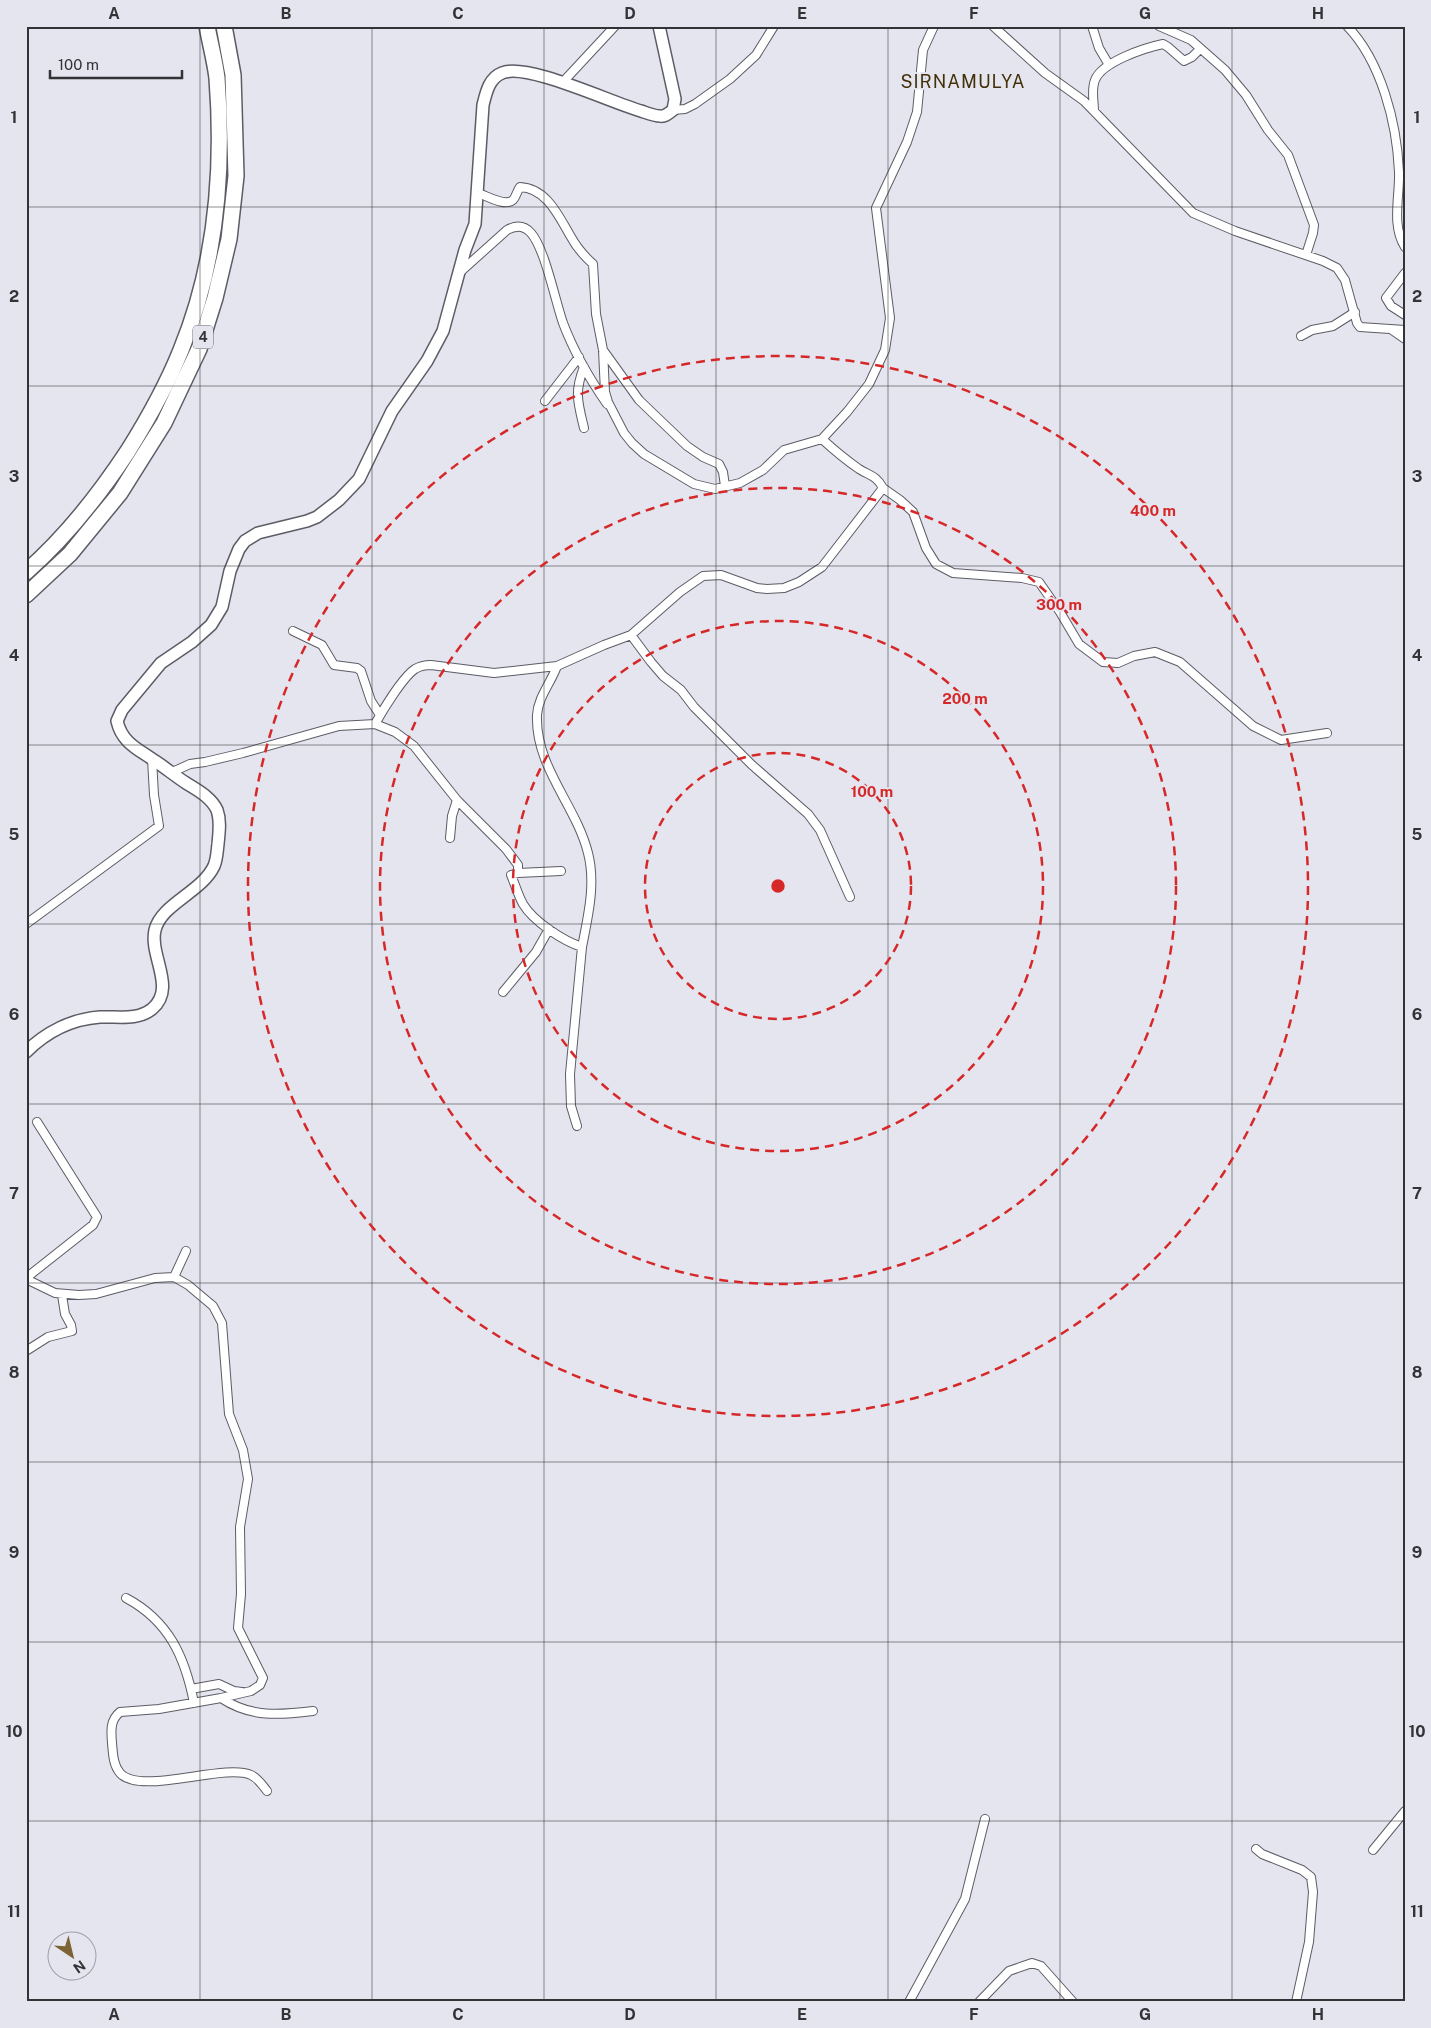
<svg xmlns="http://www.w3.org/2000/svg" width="1431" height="2028" viewBox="0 0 1431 2028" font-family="'Public Sans',sans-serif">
<rect width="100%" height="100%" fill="#e4e5ef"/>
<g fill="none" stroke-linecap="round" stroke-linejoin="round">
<defs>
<path id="street" d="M993,26L1045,73L1084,101L1193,213L1235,231L1323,261L1337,268L1345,280L1357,323L1360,327L1405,330
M1092,26L1099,48L1109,65
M1159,26L1191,40L1225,70L1246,95L1268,130L1288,155L1314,225L1313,233L1306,255
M1347,26C1381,61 1397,123 1399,172C1400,196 1391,225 1405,247
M562,83L615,26
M673,110L685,109L695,104L730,79L756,55L774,26
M1094,111C1094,101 1091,90 1095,80C1102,62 1144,48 1163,44L1168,47L1184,61L1192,57L1200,49
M478,193C487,196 505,207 513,200C516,197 517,191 520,187C547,188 559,217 571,237C577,248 584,256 593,264L596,314L603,350L605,392L608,402L624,433L632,443L644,454L694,484L715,489L740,483L763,470L784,450L822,439
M1405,273L1386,298L1391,306L1405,315
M458,274L507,230C516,225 524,225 531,233C545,249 555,300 563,323C574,352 589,378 607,404
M1392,330L1405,339
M1301,336L1312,330L1333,326L1355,312
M603,350L639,400L687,446L703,457L719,464L723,472L725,486
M584,367C574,392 578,403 584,428
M545,401L579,357
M883,488L900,500L913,512L926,548L936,564L953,573L1022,578L1039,582L1060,612L1079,644L1103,662L1118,663L1134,656L1155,652L1180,662L1253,726L1281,740L1327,733
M293,631L322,645L334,665L357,668L361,671L371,701L380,715
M631,635L651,662L663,676L681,690L694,707L752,765L808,814L820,830L850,897
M557,666C551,683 538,697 537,715C535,767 576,805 588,853C596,884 588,916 582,947
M375,724C383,710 403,677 415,669C420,666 425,665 431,665L494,673L557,666L604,645L631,635L680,592L703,576L721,575L757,588L767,589L784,588L799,582L822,567L883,488C876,475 870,476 859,469C846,460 834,450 822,439L847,412L869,384L885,350L890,318L876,208L907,142L917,112L923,50L934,26
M170,773L190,764L205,762L243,753L339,726L375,724L395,732L414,746L457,800L506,849L518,865V873L511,875C515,884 518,895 523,904C533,921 563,941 582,947L570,1074L571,1106L577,1126
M450,838L452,816L457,800
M518,873L561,871
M26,924L159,826L154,795L152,759
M503,992L536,952L549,929
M174,1277L186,1251
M26,1278L93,1225L97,1217L37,1122
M26,1279L55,1293L79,1295L96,1294L155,1278L174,1277L188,1285L213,1306L222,1323L229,1414L243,1450L248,1479L240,1527L241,1594L238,1628L263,1678L260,1685L251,1691L221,1698L159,1709L120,1712C110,1720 111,1731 112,1743C113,1753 113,1765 120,1773C140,1796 224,1763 251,1775C258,1778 263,1786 267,1791
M26,1351L48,1337L72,1331L71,1325L65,1314L62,1295
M126,1598C169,1621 185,1657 194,1703
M191,1689L219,1684L234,1691L242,1692
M221,1698C251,1718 280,1715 313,1711
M1256,1849L1262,1854L1302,1870L1311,1877L1313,1892L1309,1942L1296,2002
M1373,1850L1405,1811
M909,2002L965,1899L985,1819
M979,2002L1009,1971L1032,1963L1041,1966L1073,2002"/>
<path id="secondary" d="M26,1052C46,1032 72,1019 100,1017C117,1016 137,1021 152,1009C177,988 149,956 155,930C161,904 202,892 214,866C217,859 217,852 218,844C219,833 221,821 217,810C211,797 197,790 186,783C175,776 166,768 155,761C138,749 122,743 117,721L122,710L161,663L192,642L211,625L222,607L230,571L239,549L245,541L258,533L307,521L317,517L339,500L359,479L392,411L427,361L443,331L465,250L475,224L483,105C486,93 489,78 502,73C526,62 612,103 641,111C647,113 654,116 660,116C665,117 669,113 673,110L675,99L659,26"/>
<path id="highway" d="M26,572C66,537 99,495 128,451C148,419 167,385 181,350C216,265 224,169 217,78C215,61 210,43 207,26
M26,595L70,554L120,493L164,423L199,349L215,298L229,239L236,176L233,75L224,26"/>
</defs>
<use href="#street" stroke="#5c5c65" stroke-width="10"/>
<use href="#secondary" stroke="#5c5c65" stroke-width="14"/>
<use href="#highway" stroke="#5c5c65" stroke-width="18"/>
<use href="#street" stroke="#fff" stroke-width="8"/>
<use href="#secondary" stroke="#fff" stroke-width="11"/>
<use href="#highway" stroke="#fff" stroke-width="15"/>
</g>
<path fill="none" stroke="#333337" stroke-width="1" stroke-opacity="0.55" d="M200,26V2002M372,26V2002M544,26V2002M716,26V2002M888,26V2002M1060,26V2002M1232,26V2002M26,207H1405M26,386H1405M26,566H1405M26,745H1405M26,924H1405M26,1104H1405M26,1283H1405M26,1462H1405M26,1642H1405M26,1821H1405"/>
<g fill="none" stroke="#d62828" stroke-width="2.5" stroke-dasharray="9 6">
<circle cx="778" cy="886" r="133"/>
<circle cx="778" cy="886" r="265"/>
<circle cx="778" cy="886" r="398"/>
<circle cx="778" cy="886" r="530"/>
</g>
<g text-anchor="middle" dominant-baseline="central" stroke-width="4" stroke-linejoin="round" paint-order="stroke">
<rect fill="#e4e5ef" stroke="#68686e" stroke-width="1" x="193" y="325.5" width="20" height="23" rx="4"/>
<g font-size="14" font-weight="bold" fill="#333337">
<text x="203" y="337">4</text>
</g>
<g font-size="18" letter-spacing="1" fill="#432f08" stroke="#e4e5ef">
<text x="963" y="81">SIRNAMULYA</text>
</g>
</g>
<circle cx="778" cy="886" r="8" fill="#d62828" stroke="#e4e5ef" stroke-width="2.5"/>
<g font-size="15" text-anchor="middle" font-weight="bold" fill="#d62828" stroke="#e4e5ef" stroke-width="4" stroke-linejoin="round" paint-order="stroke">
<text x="1153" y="516">400 m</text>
<text x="1059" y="610">300 m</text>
<text x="965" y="704">200 m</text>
<text x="872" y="797">100 m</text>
</g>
<rect width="1431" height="2028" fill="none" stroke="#e4e5ef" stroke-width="55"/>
<g transform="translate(72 1956) rotate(145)"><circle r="24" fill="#e4e5ef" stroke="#9d9ea5"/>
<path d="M0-4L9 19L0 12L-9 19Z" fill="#7d6234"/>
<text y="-8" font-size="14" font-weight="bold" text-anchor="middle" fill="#333337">N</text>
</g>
<path d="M50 70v8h132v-8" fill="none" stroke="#333337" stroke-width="2.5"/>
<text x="58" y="70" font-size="15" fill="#333337" stroke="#e4e5ef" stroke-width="4" paint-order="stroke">100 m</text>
<rect x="28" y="28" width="1376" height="1972" fill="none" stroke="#333337" stroke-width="2"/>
<g font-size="16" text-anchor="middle" font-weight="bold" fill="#333337">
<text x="114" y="19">A</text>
<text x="286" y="19">B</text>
<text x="458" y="19">C</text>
<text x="630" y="19">D</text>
<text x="802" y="19">E</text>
<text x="974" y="19">F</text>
<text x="1145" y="19">G</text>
<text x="1318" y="19">H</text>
<text x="14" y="123">1</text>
<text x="1417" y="123">1</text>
<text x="14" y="302">2</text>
<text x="1417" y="302">2</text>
<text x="14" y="482">3</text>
<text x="1417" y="482">3</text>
<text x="14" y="661">4</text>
<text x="1417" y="661">4</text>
<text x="14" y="840">5</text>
<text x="1417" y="840">5</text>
<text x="14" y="1020">6</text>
<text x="1417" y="1020">6</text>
<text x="14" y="1199">7</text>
<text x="1417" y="1199">7</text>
<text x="14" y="1378">8</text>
<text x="1417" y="1378">8</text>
<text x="14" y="1558">9</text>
<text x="1417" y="1558">9</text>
<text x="14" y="1737">10</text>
<text x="1417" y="1737">10</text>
<text x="14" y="1917">11</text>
<text x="1417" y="1917">11</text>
<text x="114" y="2020">A</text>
<text x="286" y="2020">B</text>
<text x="458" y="2020">C</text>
<text x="630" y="2020">D</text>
<text x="802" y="2020">E</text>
<text x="974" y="2020">F</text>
<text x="1145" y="2020">G</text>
<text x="1318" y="2020">H</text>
</g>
</svg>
